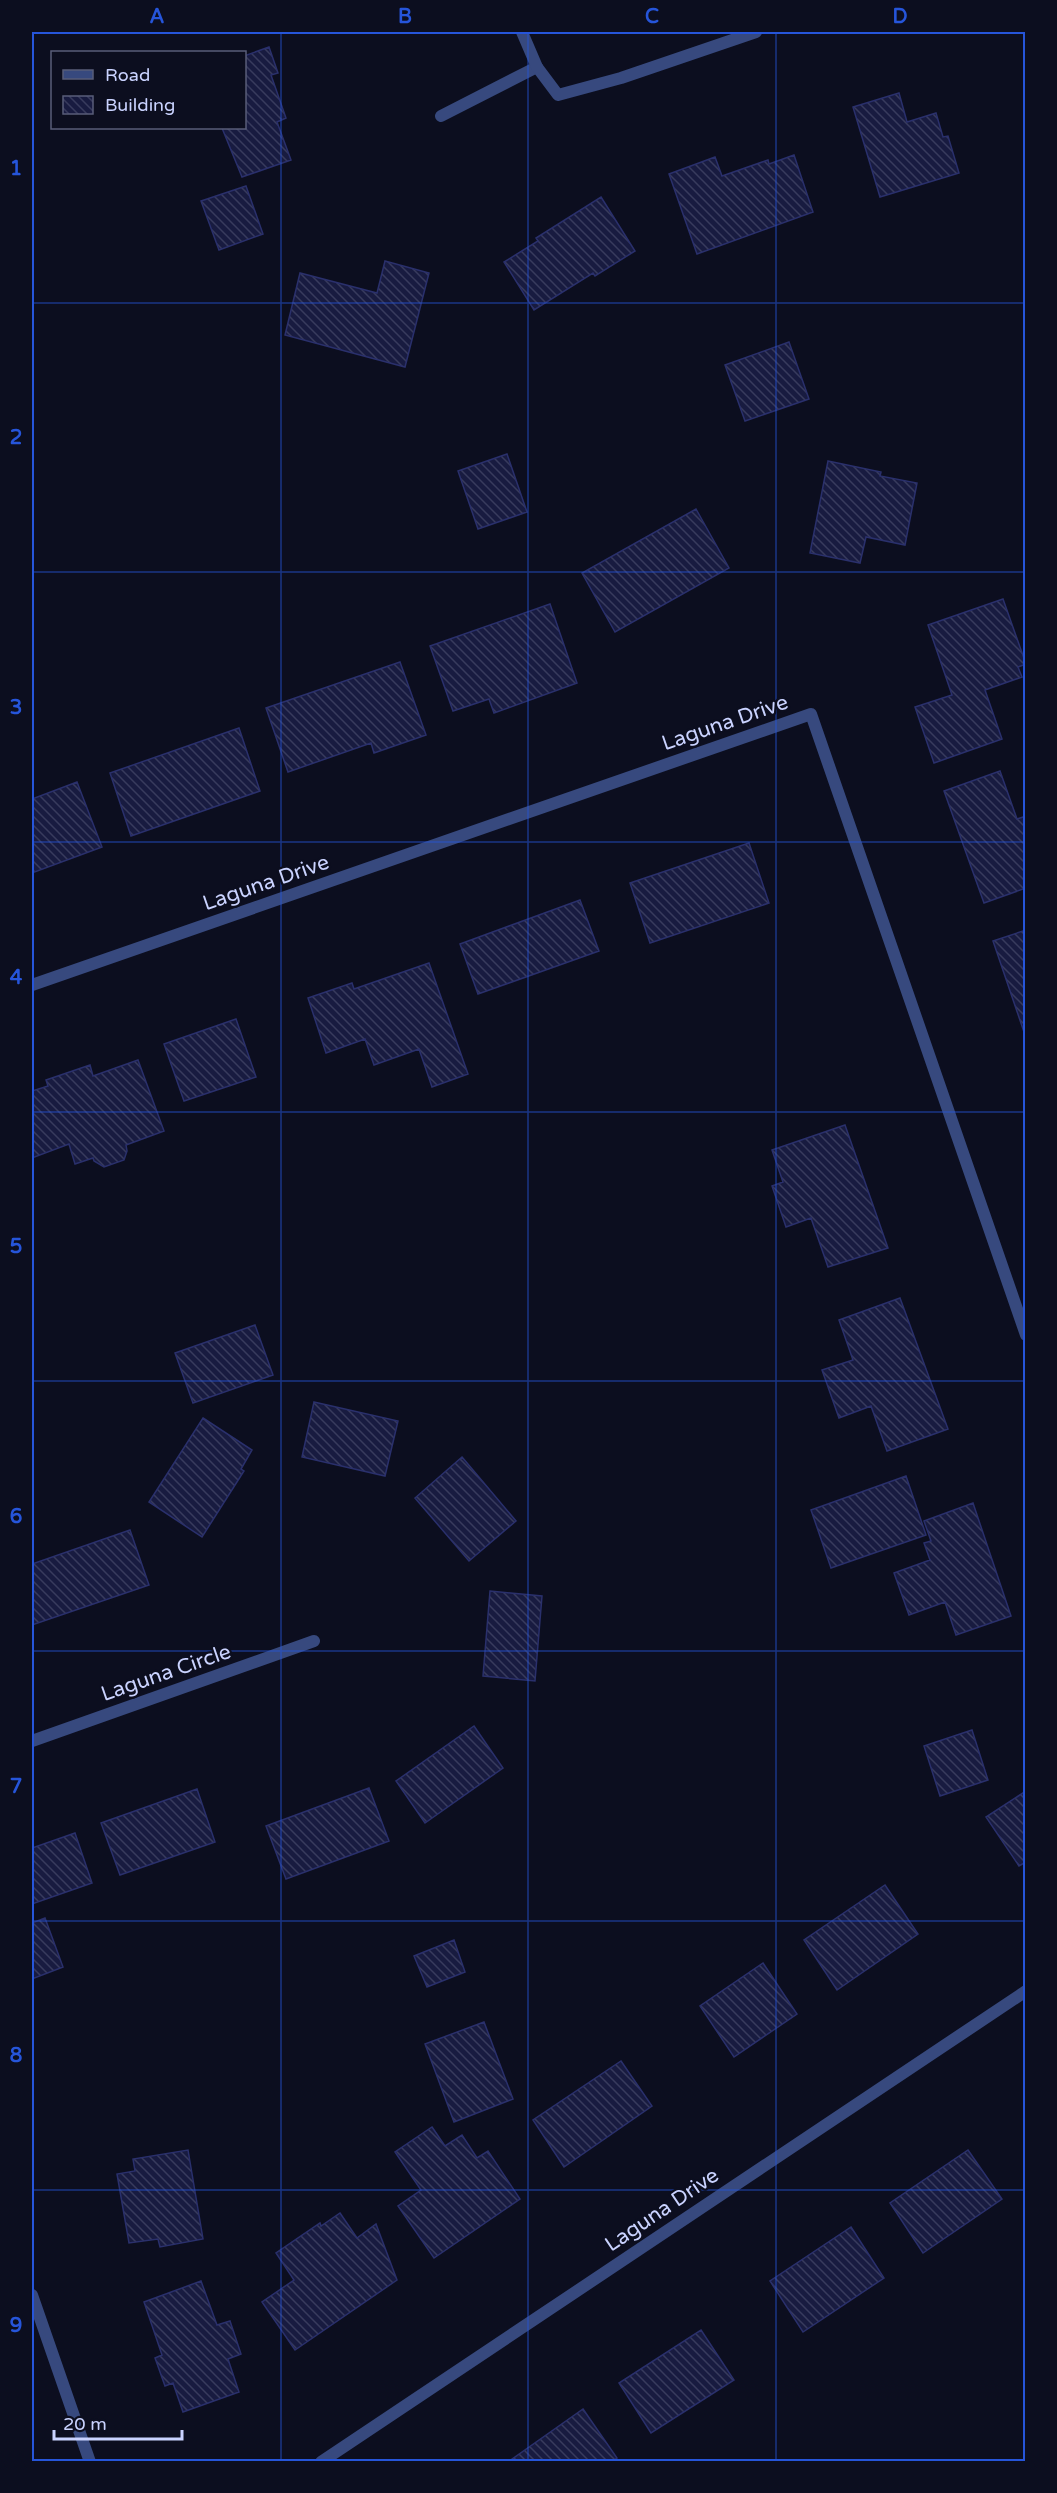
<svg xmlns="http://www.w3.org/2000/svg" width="1057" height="2493" viewBox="0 0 1057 2493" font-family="'Varela Round',sans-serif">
<defs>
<pattern id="building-back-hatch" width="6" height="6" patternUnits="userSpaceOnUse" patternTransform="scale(1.5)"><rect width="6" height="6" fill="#181b40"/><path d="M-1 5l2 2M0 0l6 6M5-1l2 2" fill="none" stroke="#383b5d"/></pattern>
</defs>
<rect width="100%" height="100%" fill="#0c0e1f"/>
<path fill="url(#building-back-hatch)" stroke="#2a306c" stroke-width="1.5" d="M269,47L278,73L271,75L286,118L277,122L291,160L242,177L222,128H244V56Z
M899,93L907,122L936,113L943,137L948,136L959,173L880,197L853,107Z
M794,155L813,212L697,254L669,174L715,157L722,176L768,160L769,164Z
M246,186L263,234L219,250L201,201Z
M601,197L635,251L595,276L593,273L534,310L504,262L538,241L536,238Z
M385,261L429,273L405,367L285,335L300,273L377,293Z
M789,342L809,399L745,421L725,365Z
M507,454L527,512L478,529L458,471Z
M828,461L881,472L880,476L917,483L905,545L866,537L860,563L810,553Z
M696,509L729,568L615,632L582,573Z
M1003,599L1026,664L1018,667L1022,677L985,690L1002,739L934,763L915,707L952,695L928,625Z
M550,604L577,683L494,713L489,699L453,711L430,646Z
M400,662L426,735L374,753L371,743L288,772L266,708Z
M239,728L260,791L131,836L110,773Z
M1000,771L1017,819L1026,816V888L984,903L944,791Z
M77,782L102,847L32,873V799Z
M749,843L769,903L650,943L630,883Z
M580,900L599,951L478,994L460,944Z
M1026,930V1032H1024L993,941Z
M429,963L468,1074L432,1087L419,1049L374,1065L365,1039L326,1053L308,998L352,983L354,989Z
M236,1019L256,1077L184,1101L164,1044Z
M138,1060L164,1131L126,1145L127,1151L124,1160L104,1167L94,1161L93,1158L75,1164L69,1144L32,1158V1091L48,1086L46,1080L90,1065L93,1076Z
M845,1125L888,1248L828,1267L811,1218L786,1227L772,1186L783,1182L772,1150Z
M900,1298L948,1429L887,1451L871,1406L839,1418L822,1370L853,1360L839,1320Z
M255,1325L273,1375L193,1403L175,1353Z
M314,1402L398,1421L385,1476L302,1457Z
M203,1418L252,1450L241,1469L244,1471L202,1537L149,1502Z
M462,1457L516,1521L469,1561L415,1498Z
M906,1476L926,1535L831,1568L811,1510Z
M973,1503L1011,1616L956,1635L945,1602L909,1615L894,1573L930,1560L924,1543L931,1541L924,1521Z
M130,1530L149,1585L32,1625V1564Z
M490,1591L542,1596L535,1681L483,1676Z
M474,1726L503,1768L425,1823L396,1781Z
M972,1730L988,1780L940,1796L924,1746Z
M369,1788L389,1841L286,1879L266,1826Z
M197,1789L215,1842L120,1875L101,1823Z
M1026,1791V1862L1019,1866L986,1817Z
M75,1833L92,1883L32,1904V1848Z
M885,1885L918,1934L837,1990L804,1940Z
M45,1918L63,1967L32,1979V1923Z
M454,1940L465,1972L427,1987L414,1956Z
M763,1963L797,2014L734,2057L700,2006Z
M484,2022L513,2099L454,2122L425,2044Z
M621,2061L652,2106L564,2167L533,2120Z
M432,2127L445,2146L462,2135L477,2158L488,2151L520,2199L434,2258L398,2206L421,2190L395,2152Z
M188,2150L203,2239L160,2247L158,2239L129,2243L117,2174L135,2171L133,2159Z
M968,2150L1002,2199L923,2253L890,2203Z
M340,2213L357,2238L376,2224L397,2280L295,2350L262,2302L294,2280L276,2253L320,2223L321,2226Z
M851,2227L884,2278L803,2332L770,2281Z
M201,2281L217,2325L230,2321L241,2354L228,2359L239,2392L183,2412L173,2383L165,2386L155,2358L162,2355L144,2302Z
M701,2330L734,2380L651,2433L619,2383Z
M583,2409L617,2458L611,2462H508Z"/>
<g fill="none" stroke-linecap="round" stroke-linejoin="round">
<path stroke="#37497e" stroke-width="12" d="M441,116L537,67"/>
<path stroke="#37497e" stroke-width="12" d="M522,32L537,67L558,95L621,78L756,32
M32,985L811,714L1026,1335
M32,1741L314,1641
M32,2295L90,2462
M321,2462L1026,1991"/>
</g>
<path fill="none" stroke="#2655da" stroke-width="1.5" stroke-opacity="0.55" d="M281,32V2462M528,32V2462M776,32V2462M32,303H1026M32,572H1026M32,842H1026M32,1112H1026M32,1381H1026M32,1651H1026M32,1921H1026M32,2190H1026"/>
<g text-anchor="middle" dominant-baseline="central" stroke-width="4.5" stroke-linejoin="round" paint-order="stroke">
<g font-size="21" fill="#cad3ff" stroke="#0c0e1f">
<text transform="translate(725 723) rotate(-19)">Laguna Drive</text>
<text transform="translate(266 883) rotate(-19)">Laguna Drive</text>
<text transform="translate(166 1673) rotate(-19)">Laguna Circle</text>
<text transform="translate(662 2210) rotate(-34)">Laguna Drive</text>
</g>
</g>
<rect width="1057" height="2493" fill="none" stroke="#0c0e1f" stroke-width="66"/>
<rect x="51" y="51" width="195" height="78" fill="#0c0e1f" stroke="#585d79" stroke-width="1.5"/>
<rect x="63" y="70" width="30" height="9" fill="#37497e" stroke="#585d79" stroke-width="1.5"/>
<text x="105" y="81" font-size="18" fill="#cad3ff">Road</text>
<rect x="63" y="96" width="30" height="18" fill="url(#building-back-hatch)" stroke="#585d79" stroke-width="1.5"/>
<text x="105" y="111" font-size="18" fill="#cad3ff">Building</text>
<path d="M54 2430v9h128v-9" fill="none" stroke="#cad3ff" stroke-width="3"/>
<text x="63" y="2430" font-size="18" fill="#cad3ff" stroke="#0c0e1f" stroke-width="4.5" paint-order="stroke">20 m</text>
<rect x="33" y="33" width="991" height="2427" fill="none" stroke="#2655da" stroke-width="2"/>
<g font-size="20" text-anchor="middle" font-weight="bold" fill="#2655da">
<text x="157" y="23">A</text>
<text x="405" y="23">B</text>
<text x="652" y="23">C</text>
<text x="900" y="23">D</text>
<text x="16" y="175">1</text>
<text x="16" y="444">2</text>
<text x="16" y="714">3</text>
<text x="16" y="984">4</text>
<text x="16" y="1253">5</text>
<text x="16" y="1523">6</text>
<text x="16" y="1793">7</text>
<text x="16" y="2062">8</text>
<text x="16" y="2332">9</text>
</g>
</svg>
